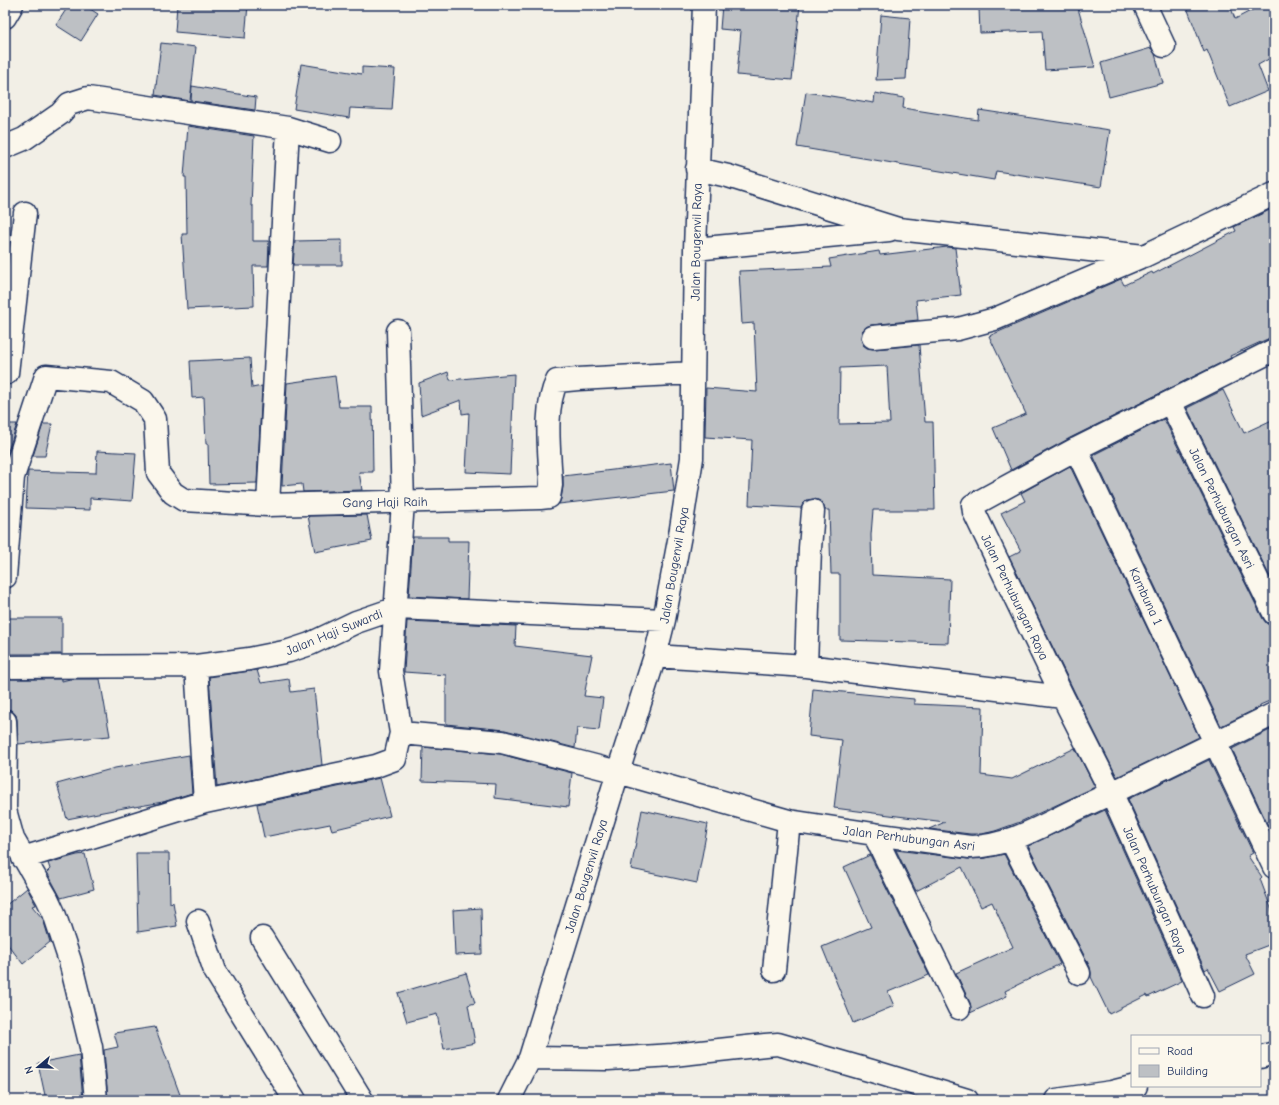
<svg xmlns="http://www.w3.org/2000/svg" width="1279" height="1105" viewBox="0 0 1279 1105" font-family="'Comic Neue',sans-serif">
<rect width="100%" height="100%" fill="#f2efe6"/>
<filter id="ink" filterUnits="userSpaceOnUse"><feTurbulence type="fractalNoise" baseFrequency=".025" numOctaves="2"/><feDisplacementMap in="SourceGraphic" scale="8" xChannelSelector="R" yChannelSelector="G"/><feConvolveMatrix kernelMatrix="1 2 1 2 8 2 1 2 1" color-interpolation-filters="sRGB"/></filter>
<g filter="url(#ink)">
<path fill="#bdc0c4" stroke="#1b2f5e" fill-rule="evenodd" d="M69,5H84L98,14L81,41L56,25Z
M177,5H248L245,38L175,32Z
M722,5H800L792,80L737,75L741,31L720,29Z
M1046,5H1077L1095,67L1045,70L1042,31L980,33L979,8Z
M1186,5H1230L1235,19L1262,5H1274V56L1258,65L1268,91L1230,107L1207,50L1204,52Z
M881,15L910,18L906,79L876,80Z
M161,43L196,47L190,101L155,95Z
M1151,48L1155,54L1163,83L1109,97L1101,63Z
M301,64L362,74V67L395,69L392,110L350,108L349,118L294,109Z
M192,86L256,97L255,110L191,101Z
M806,92L874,103L875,93L904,98L903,108L978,120L979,110L1110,130L1101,187L996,171L994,180L797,147Z
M188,126L254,136L251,206H253V241H269L268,266H253L254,306L187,309L182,234H187L186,177H184Z
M1274,208V336L1230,356L1231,358L1070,438L1011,470L993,428L1026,414L989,336L1121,279L1124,285L1152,272L1153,274L1236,231L1234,227Z
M342,240V265H293L295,241Z
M947,247L955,248L961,295L916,300L918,320L871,325L866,327L862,331L861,338L863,345L867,348L874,349L919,345L925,422H933L935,510H873L871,535L872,575L950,579L948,643L840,640V574H831L829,510H825L824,505L820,501L814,499L807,500L803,504L801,508L749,505L752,440L705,437L706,388L757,392L754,323L742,324L739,271L831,267L829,259L879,251L880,255ZM887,366L890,423L839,424L840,368Z
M250,358L252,388L262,386L257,483L209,484L208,444H206L204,397L192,398L190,361Z
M448,372L450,380L514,374L510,474L466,472L469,413L462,414L461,400L421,415L419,383Z
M335,376L339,407H372L373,472H359L362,490L303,492L302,484L282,486L287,383Z
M1223,390L1244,433L1274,419V585L1187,408Z
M1164,419L1263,619L1267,624L1274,625V699L1260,705V707L1221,726L1093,455Z
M5,424H17L6,457H5Z
M43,424H52L45,456H33Z
M97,451L136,453L132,501L90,498V510L26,508L28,471L96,473Z
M671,463L674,491L559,504L561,499L563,487V476Z
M1070,466L1199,737L1117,777L1074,691L1009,557L1021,551L1001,513L1025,501L1021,493Z
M367,515L372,541L315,552L308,516Z
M413,537H448V541H469L467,599L409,596Z
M8,618H62V654H8Z
M407,621L516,626L515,646L592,655L584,696L603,698L599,730L577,728L575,748L505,730L446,724V675L404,672Z
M257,670L261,683L289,679L291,692L314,689L322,765L217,787L209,677Z
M8,679H62V681L70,679H100L110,736L18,744L17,720L16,715L11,710L7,709L6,702L8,701Z
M813,689L914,699V704L983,707L981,775L1012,779L1075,748L1095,787L1020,822L995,831L982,834H970L929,829L945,822L834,808L842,740L809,736Z
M1270,730L1274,737V838L1232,749Z
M423,747L500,754L572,773L568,807L495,798L496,784L422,781Z
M189,755L192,793L163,802L134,807V806L67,819L57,784L115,768Z
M1209,760L1253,853L1248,856L1262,877L1260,879L1274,916V943L1245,954L1255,974L1220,991L1208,968L1205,970L1128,799Z
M380,778L390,816L332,830L330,824L264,837L257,804Z
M642,810L708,824L697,883L631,869Z
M1105,810L1182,981L1148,997L1147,995L1109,1014L1091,977V973L1090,967L1028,846Z
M896,850L968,859L986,858L1004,854L1060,964L1005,991L1007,996L970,1013L971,1008L970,1003L956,973L1013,947L992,902L981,907L962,867L916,891Z
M136,853H169L170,903L173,902L177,926L138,932Z
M85,854L94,889L61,898L47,872L50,869L48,863L77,855Z
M870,855L929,975L888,992L894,1006L853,1023L822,947L871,927L844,867Z
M27,888L36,905L32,906L43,919L50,942L23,964L5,941V906Z
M481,908L482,954L455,955L453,910Z
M466,973L475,1003L468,1005L475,1043L444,1049L437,1014L407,1022L398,993Z
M155,1027L182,1100H108L104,1050L118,1047L114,1033Z
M79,1055L83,1100H46L38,1063Z"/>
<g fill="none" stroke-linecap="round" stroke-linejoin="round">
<defs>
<path id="minor" d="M1145,5L1164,46
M5,17L12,5
M5,147L24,139L60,114L69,104L88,98L288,128L330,141
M697,169L728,176L898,229L1144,256L1274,194
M695,249L889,230
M873,337L958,329L995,319L1143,256
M5,372L7,373L25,213
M1170,402L1274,613
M1076,449L1274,867
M268,505L288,128
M5,577L13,477L46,376L111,382L143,401L155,419L158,473L173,493L184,500L268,505L540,498L549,497L551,485C550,454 543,409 557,381L578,379L693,373
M655,656L806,666L1063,697
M196,666L205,802
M806,666L810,548L813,511
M5,667L196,666L249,659L289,651L310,644L356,622L397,608L664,620
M5,721L6,745L5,810L13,839L47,898L54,913L70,961L91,1047L96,1100
M401,733L502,742L618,772L789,821L874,834L970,847C1008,847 1043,825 1077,809C1143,779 1208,746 1274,714
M874,834L959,1008
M1011,840L1079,973
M23,858L205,802L376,766L395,759L401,733L391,671L403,502L398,331
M198,921L215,971L295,1100
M262,938L362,1100
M774,970L789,821
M1203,996L1112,794L1063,697L974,512L973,505L1076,449L1274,350
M1260,1057L1274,1053
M530,1058L608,1059L673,1055L765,1045L778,1044L872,1071L967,1100
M509,1100L530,1058L618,772L655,656L664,620L680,535L692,458L695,249L704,5
M1056,1100L1112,1092L1136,1086"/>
</defs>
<use href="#minor" stroke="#1b2f5e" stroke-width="25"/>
<use href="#minor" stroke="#fbf7ec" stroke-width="22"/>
</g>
</g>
<g text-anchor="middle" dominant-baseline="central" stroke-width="3" stroke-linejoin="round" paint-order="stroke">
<g font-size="13" fill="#1b2f5e" stroke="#fbf7ec">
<text transform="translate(696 242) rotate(-89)">Jalan Bougenvil Raya</text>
<text transform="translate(385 502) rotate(-1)">Gang Haji Raih</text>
<text transform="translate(1222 508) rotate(64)">Jalan Perhubungan Asri</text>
<text transform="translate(674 565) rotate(-80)">Jalan Bougenvil Raya</text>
<text transform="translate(1146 596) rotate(65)">Kambuna 1</text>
<text transform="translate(1015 597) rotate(64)">Jalan Perhubungan Raya</text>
<text transform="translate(334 632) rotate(-22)">Jalan Haji Suwardi</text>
<text transform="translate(909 838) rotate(7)">Jalan Perhubungan Asri</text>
<text transform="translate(586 876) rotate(-73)">Jalan Bougenvil Raya</text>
<text transform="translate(1155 890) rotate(66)">Jalan Perhubungan Raya</text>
</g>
</g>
<rect width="1279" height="1105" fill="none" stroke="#fbf7ec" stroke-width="20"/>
<rect x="10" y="10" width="1259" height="1085" fill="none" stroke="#1b2f5e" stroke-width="1.5" filter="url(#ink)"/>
<rect x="1131" y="1035" width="130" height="52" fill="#fbf7ec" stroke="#a1a7b3"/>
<rect x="1139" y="1048" width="20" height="6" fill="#fbf7ec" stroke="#a1a7b3"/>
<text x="1167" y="1055" font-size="12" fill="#1b2f5e">Road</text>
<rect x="1139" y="1065" width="20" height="12" fill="#bdc0c4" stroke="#a1a7b3"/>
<text x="1167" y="1075" font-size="12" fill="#1b2f5e">Building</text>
<g transform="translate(38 1067) rotate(251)" stroke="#fbf7ec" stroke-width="3" paint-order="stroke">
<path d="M0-3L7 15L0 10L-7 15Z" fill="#1b2f5e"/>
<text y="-6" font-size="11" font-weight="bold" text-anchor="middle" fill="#1b2f5e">N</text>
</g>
</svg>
